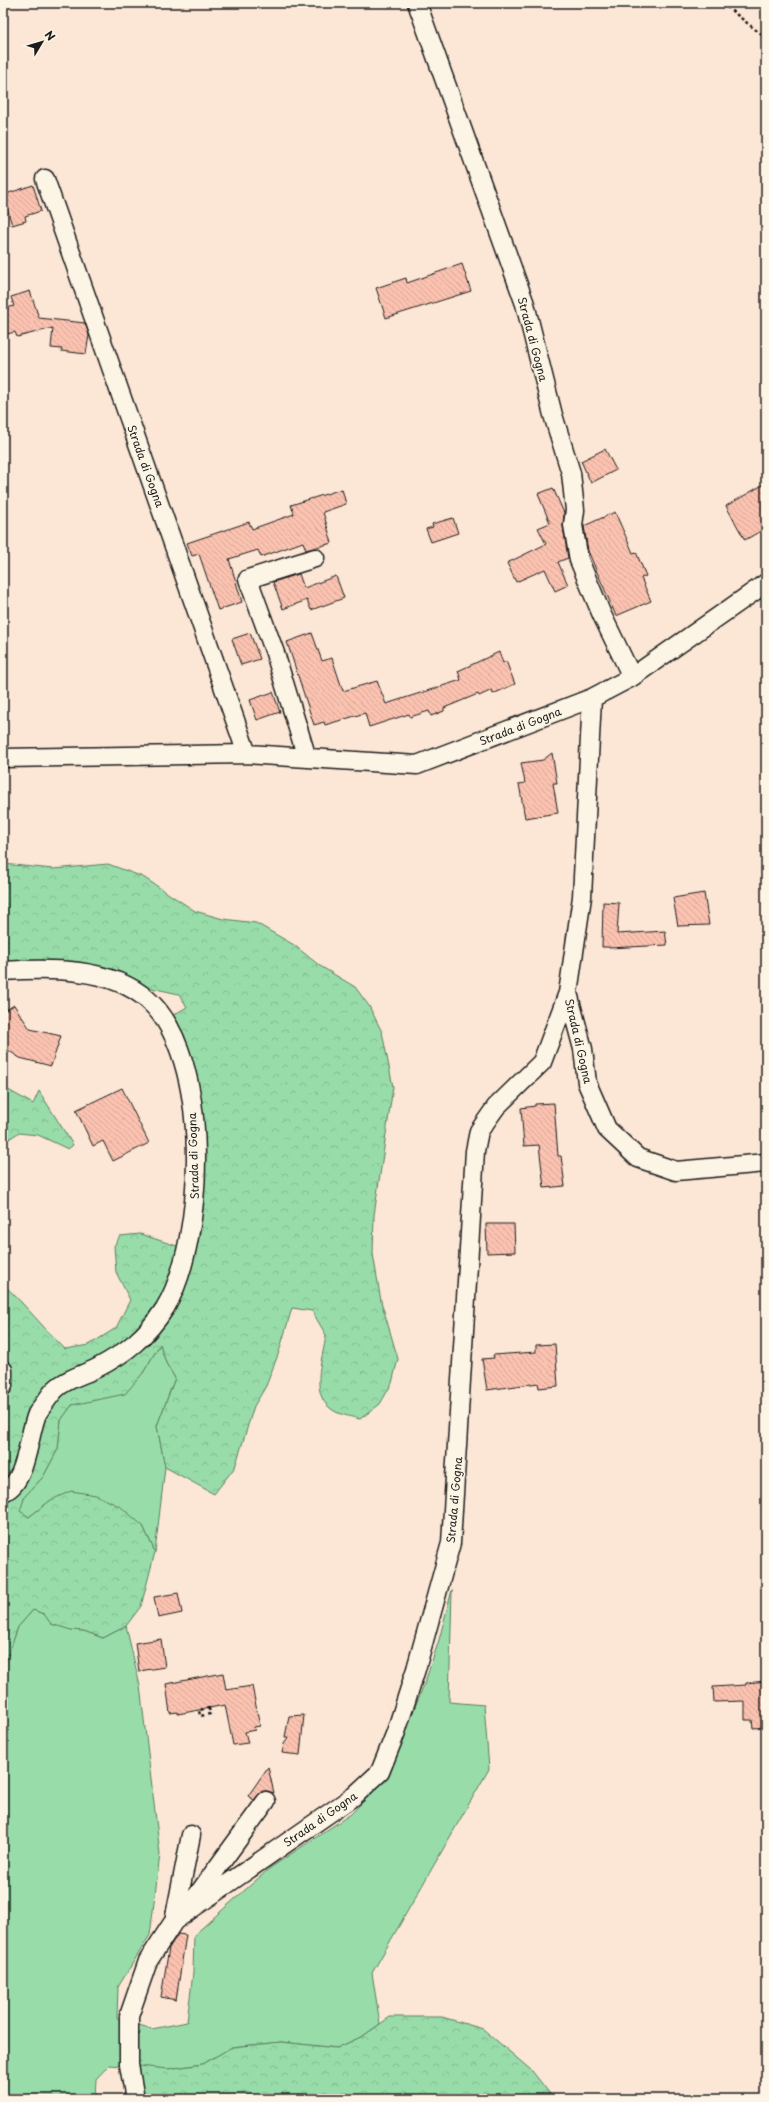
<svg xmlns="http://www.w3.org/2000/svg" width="769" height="2102" viewBox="0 0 769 2102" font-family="'Playpen Sans',sans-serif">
<defs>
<pattern id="forest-crowns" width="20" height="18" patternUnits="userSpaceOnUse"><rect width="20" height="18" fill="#98dda9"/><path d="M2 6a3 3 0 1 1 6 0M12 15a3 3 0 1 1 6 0" fill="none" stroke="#82bd91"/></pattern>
<pattern id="building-back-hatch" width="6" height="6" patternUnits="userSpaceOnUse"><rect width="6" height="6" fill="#fbc2b0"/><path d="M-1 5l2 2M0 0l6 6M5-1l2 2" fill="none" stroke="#d7a697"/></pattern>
</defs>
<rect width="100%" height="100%" fill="#fce6d5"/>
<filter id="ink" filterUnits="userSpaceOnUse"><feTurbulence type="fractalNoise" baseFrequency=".025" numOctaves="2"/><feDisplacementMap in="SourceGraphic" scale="8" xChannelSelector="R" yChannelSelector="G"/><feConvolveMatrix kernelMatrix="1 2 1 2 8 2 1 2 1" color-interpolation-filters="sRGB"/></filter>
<g filter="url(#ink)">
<path fill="#98dda9" stroke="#5a7c62" d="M160,1344L166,1363L175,1378L157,1426L165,1467L155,1552L143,1526L51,1500L29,1517L19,1511L25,1496L43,1477L58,1449L61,1420L72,1405L98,1399L143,1373Z
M452,1590L449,1702L484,1705L489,1769L372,1973L380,2024L363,2036L337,2048L281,2042L232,2047L203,2064L168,2069L109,2065L96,2079L95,2099H3V1669L18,1627L33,1610L44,1614L71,1630L84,1631L103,1638L126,1626L140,1686L160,1854L150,1935L118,1987L117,2018L152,2029L187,2022L193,1973L194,1935L270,1868L351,1814L383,1781L394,1759L425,1682L439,1640Z"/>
<path fill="url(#forest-crowns)" stroke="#5a7c62" d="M3,864L53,869L108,864L143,877L195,911L223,919L256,923L294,945L320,966L355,987L369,1006L382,1032L393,1087L374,1215L373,1254L381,1301L398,1359L392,1383L380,1404L360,1419C352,1417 343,1415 336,1412C307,1397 323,1360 326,1335L312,1311L292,1308L279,1352L266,1386L254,1406L235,1467L214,1494L165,1467L157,1426L175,1378L166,1363L160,1344L143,1373L125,1394L72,1405L61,1420L58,1449L43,1477L25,1496L20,1511L29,1517L51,1500L71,1491L96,1495L121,1507L143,1526L155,1552L141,1606L126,1626L103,1638L84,1631L71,1630L51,1624L44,1614L33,1610L18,1627L3,1669V1284C25,1304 43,1328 65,1349L89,1345L116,1328L130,1300L116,1272L114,1246L120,1236L140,1234L183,1248L196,1100L161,1022L187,1007L179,994L142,986L3,972Z
M3,1087L33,1104L39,1091L73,1145L68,1149L38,1135L18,1133L3,1143Z
M390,2017H442L483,2029L532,2071L554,2099H135L129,2065L168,2069L203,2064L232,2047L281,2042L337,2048L363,2036Z"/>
<path fill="url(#building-back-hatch)" stroke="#1c1c1c" d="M33,185L41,211L25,216L26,221L12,225L3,195Z
M462,264L471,291L386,318L376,288L406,278L407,283Z
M30,291L39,318L85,323L89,335L86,354L61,351L62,349L51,348L53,328L17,337L15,332L7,334L3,322V309L14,306L11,297Z
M605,449L616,470L591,483L581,461Z
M766,483V528L745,540L726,506Z
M553,488L564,513L563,527L568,558L558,562L568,585L555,591L545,569L516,582L507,563L546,544L538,528L550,523L538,494Z
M342,489L346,504L323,512L332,543L306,550L303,542L261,557L258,550L229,559L242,602L218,610L199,554L192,556L187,543L249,522L252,529L294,514L291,505Z
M615,512L633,553L636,552L646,576L641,578L651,601L616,616L588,551L584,526Z
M453,518L458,533L431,542L426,529L433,527L432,524Z
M299,574L304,588L336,576L344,598L311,610L307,600L283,609L273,582Z
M250,633L260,659L241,665L232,639Z
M312,633L322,661L332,658L343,691L377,681L386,704L461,680L458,671L499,652L503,663L506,661L515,684L493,694L492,690L479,696L478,694L444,708V711L431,716L429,711L410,717L409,714L369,727L365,713L325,725L324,722L314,725L287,642Z
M273,692L280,712L257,720L250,700Z
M552,753L557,783H553L558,813L525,818L519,784L525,783L521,763L543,760Z
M704,893L709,925L678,926L673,898Z
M603,902L619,903L617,934L665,931L667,945L609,948V947H602Z
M14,1005L30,1029L61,1036L51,1066L20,1058L3,1047V1012Z
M122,1088L149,1143L113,1161L103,1141L93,1146L76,1110Z
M554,1103L558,1156H561L565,1186L544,1188L539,1145L524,1146L521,1108L535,1106V1104Z
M486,1224H514L515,1252L487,1253Z
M555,1344L558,1386L539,1388L538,1383L487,1390L482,1359L494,1358L493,1355L536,1352V1345Z
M178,1593L182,1613L158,1618L154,1597Z
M161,1639L165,1667L139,1671L135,1643Z
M223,1673L226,1690L252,1686L260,1726L254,1727L255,1730L245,1732L248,1743L233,1745L225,1705L178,1714V1712L170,1713L166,1684Z
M766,1681V1727L753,1728L752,1720H745V1701L714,1702L713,1687L746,1685V1683Z
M304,1715L300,1755L282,1753L284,1744L289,1737H285L289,1716Z
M268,1767L274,1793L268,1791H262L254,1800L248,1796Z
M178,1934L186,1935L176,2000L161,1997L169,1948Z"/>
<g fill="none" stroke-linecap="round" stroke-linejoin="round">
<defs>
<path id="minor" d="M417,3L525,304L553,415L571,473L575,510L573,525L579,560L602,615L632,677
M45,179L247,754
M3,758L247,754L417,765L592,698L632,677L766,583
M307,758L275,653L248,579L315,558
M3,971C49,968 111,967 148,1000C212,1056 206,1240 165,1308C147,1336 126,1353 97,1368C83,1375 62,1380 52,1393C47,1400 41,1407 37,1414C28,1435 27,1484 3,1492
M568,993L583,1049L587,1083L607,1129L638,1158L676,1171L766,1163
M3,1370V1386
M174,1921L354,1796L380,1772L396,1732L416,1669L451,1543L475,1151L479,1131L496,1107L542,1062L568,993L582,897L592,698
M174,1921L191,1835
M135,2099L129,2065V2016L148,1961L174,1921L193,1901L266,1801"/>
</defs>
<use href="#minor" stroke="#1c1c1c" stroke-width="21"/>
<path stroke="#1c1c1c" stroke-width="2.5" stroke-dasharray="3 3" stroke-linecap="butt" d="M722,3L766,38
M209,1708L210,1714L200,1716L199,1710Z"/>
<use href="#minor" stroke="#fcf5e5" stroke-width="18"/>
</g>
</g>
<g text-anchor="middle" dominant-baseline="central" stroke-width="3" stroke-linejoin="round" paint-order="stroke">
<g font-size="11" fill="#1c1c1c" stroke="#fcf5e5">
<text transform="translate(533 339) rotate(75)">Strada di Gogna</text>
<text transform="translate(146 466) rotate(70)">Strada di Gogna</text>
<text transform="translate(520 726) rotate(-21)">Strada di Gogna</text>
<text transform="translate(579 1041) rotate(77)">Strada di Gogna</text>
<text transform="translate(193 1156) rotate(-92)">Strada di Gogna</text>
<text transform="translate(454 1500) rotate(-85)">Strada di Gogna</text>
<text transform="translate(320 1819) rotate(-35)">Strada di Gogna</text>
</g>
</g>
<rect width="769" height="2102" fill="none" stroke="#fcf5e5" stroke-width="16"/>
<rect x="8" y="8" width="753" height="2086" fill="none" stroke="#1c1c1c" stroke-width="1.5" filter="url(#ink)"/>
<g transform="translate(42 42) rotate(52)" stroke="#fcf5e5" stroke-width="3" paint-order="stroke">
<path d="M0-3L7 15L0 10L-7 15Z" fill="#1c1c1c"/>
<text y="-6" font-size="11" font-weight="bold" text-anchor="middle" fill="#1c1c1c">N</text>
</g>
</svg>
